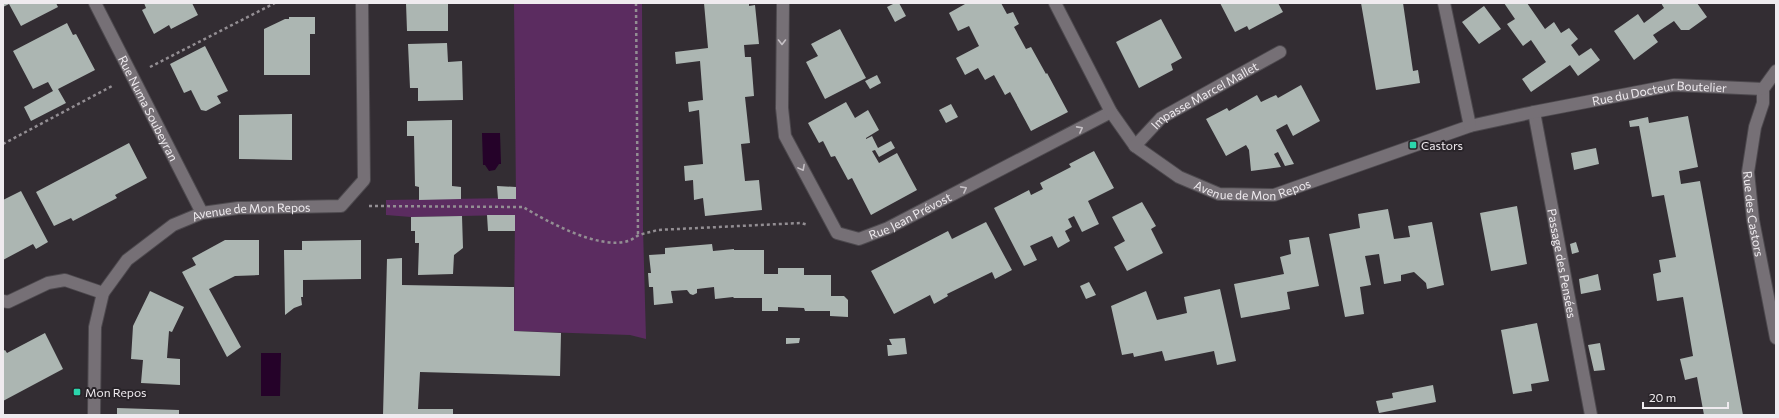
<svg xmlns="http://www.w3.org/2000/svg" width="1779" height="418" viewBox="0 0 1779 418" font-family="Commissioner,sans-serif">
<rect width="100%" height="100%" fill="#332d33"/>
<path fill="#5b2c60" d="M514,3H642L643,228L646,339L630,335L514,331L515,215L411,217L386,215V200L516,198Z"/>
<path fill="#250229" d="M482,133H500L501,164H499L495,170L489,171L485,165H483Z
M261,353H281L280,396H261Z"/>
<path fill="#acb6b2" d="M3,3H56L58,7L21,26L9,4L3,7Z
M144,3H192L198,15L171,29L169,25L154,34L142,10L146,8Z
M406,3H448V31H407Z
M704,3H749V6L755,5L759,44L744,45L745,57H751L754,96L745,97L750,143L741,144L745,181L759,180L762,210L705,216L703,198L694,200L693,180L685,181L684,166L703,164L699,110L689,112L688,102L703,100L700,61L676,64L675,52L708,48Z
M895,3H899L906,16L895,22L887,7Z
M965,3H1001L1007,14L1013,12L1019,24L1014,27L1026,49L1031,47L1046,74L1047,73L1068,112L1031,131L1010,92L1005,95L994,75L985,80L978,68L965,75L956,58L979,46L969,26L958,31L949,13L965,4Z
M1220,3H1278L1283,12L1249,30L1247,26L1235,32Z
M1361,3H1403L1413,71L1418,70L1420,83L1376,90Z
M1504,3H1527L1545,29L1554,22L1561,33L1569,28L1578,39L1571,45L1579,56L1591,48L1600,60L1578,76L1570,65L1531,92L1522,79L1546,62L1531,40L1523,46L1507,24L1515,19Z
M1661,3H1697L1707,17L1689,30H1681L1674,21L1653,35L1658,42L1634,60L1614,31L1638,14L1644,23L1664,8Z
M1484,6L1501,29L1479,44L1462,22Z
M289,17H315V34H310V75H264V29L285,19H289Z
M1161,19L1182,58L1171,64L1173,70L1139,88L1116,42Z
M67,23L73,35L76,34L95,70L58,89L66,103L31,121L24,107L53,91L48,82L33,89L13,51Z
M840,29L866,78L825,99L806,62L818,56L811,44Z
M447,43L448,62L462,61L463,100L418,101V88H410L408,44Z
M205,46L228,91L217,96L221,103L206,111L201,110L191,90L184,93L170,64Z
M877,75L881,83L870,89L865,81Z
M1301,85L1320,121L1293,136L1287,124L1276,130L1294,164L1285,166L1278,152L1274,154L1281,167L1251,171L1249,150L1246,145L1226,156L1206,119L1227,108L1229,111L1257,95L1261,102L1276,95L1278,98Z
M846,102L855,118L868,110L879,130L866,138V139L872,136L878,148L891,141L895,148L879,157L875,150L872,151L879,163L897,153L917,190L871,215L852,178L848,180L835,156L831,157L823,141L819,143L808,123Z
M951,104L958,117L946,123L939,110Z
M292,114V160L239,159V115Z
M1688,116L1698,167L1679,171L1681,184L1700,181L1743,415H1704L1697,377L1685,380L1680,359L1693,356L1683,297L1657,301L1653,274L1661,272L1659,260L1676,257L1664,195L1652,197L1639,126L1630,127L1629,121L1648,117L1649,123Z
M452,120V186L461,187V199L419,200V187L415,186L414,136H407V121Z
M129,143L147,178L115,195L117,198L73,221L71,218L54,226L36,192Z
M1596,148L1599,164L1574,170L1571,153Z
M1094,151L1114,188L1088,201L1099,224L1082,232L1074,216L1068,219L1072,227L1065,231L1070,241L1058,248L1052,236L1030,246L1037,260L1024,266L994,208L1029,190L1031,195L1043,189L1040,183L1071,167L1069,164Z
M497,186L516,187V199H498Z
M21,191L48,242L36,249L33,244L3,260V216L4,215L3,200Z
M1142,202L1156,226L1151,229L1163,253L1127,271L1114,247L1125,241L1112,217Z
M1517,206L1527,264L1491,271L1480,213Z
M1388,209L1394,239L1410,237L1408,226L1432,222L1444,285L1427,289L1426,283L1414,272L1401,275V281L1384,284L1379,254L1365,256L1371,285L1360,287L1364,314L1345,317L1329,234L1360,228L1358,214Z
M487,215H515V231H488Z
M462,216L463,248L454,255L453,274L418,275L419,243H415V231H411V217Z
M986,222L1012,270L995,279L992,272L947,294L948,296L934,304L930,295L894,314L871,271L948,231L952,239Z
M1309,237L1319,286L1287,292L1290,309L1241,318L1234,284L1284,274L1280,257L1291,254L1289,240Z
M225,240H259V275L235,276L209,289L241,347L227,357L182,272L196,265L192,258Z
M361,240V279L303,280V297H301L302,305L294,308L285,315L284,250H302V241Z
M1576,242L1579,252L1572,254L1570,244Z
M712,244L713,251L734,249V250H764V274H778V268H804V275H831V296H844L848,300V317L830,316V311H805L804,308L778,307V311H762V298H734L733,297L715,299L714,287L697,289V293L693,295L690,294L687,290L671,291L673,303L654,305L653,287H649L648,273H651L649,255L665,254V248Z
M402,258V285L514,287V331L561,333L560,376L420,372L418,409H453V415H383L387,259Z
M1598,274L1601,290L1581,294L1579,279Z
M1089,282L1096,295L1086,299L1080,286Z
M1220,289L1236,361L1217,365L1214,351L1165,361L1162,351L1134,357L1133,353L1122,355L1111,306L1146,291L1157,320L1187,313L1184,297Z
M150,291L184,307L172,332L169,331L167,358L180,359V385L141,383L143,360L131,359L133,326Z
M1537,323L1549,381L1531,384L1532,391L1513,394L1501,330Z
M45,333L63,369L3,401V351L5,350L7,353Z
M786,338H800L799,343L786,344Z
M905,338L907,354L888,356L887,345H892L889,339Z
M1600,343L1605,370L1594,371L1588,345Z
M1433,385L1436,402L1379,413L1376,401L1393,398L1392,393Z
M117,408L179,410V415H117Z"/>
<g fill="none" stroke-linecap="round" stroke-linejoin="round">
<defs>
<g id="lane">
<path id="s1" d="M1534,112L1591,415"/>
</g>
<g id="street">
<path id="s2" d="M95,3L202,213"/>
<path id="s3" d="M783,3L782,108L785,136L837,233L859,239L888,228L1111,112"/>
<path id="s4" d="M1055,3L1111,112L1135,146L1179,177L1219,194L1274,195L1470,126L1534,112L1674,85L1763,89"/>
<path d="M1444,3L1470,126"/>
<path id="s5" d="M1763,89V103L1755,127L1748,172L1753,220L1776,338"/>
<path d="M1763,89L1776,71"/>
<path id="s6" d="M1135,146L1161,118L1280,52"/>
<path d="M3,301L8,302L48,283L65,280L103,293"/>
<path id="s7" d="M94,415L95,327L103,293L127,260L173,225L202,213L238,208L341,206L364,180L362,3"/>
</g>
</defs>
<use href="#lane" stroke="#4d494e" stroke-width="14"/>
<use href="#street" stroke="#4d494e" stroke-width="14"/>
<path stroke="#938e93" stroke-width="2.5" stroke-dasharray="3 3" stroke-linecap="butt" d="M636,3L638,235
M150,67L275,3
M3,144L114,85
M369,206L523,207C548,222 599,250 628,241C632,240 635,237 639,235C645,233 651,232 657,230L801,223L808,225"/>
<use href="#lane" stroke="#767076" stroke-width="12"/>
<use href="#street" stroke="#767076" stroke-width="12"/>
</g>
<defs><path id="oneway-chevron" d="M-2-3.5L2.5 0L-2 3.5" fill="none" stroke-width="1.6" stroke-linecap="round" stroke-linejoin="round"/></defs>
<g stroke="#c5c0c5">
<use href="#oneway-chevron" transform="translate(782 42) rotate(90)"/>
<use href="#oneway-chevron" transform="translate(1080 129) rotate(-28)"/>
<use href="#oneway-chevron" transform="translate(802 168) rotate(62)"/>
<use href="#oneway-chevron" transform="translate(964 189) rotate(-28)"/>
</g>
<g fill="#2bd5ac" stroke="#292429" stroke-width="1.5">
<rect x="1409" y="141" width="8" height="8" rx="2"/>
<rect x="73" y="388" width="8" height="8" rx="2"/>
</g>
<g text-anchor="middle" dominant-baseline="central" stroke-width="4" stroke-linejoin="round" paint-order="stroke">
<g font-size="12" fill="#efebef" stroke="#292429">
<text stroke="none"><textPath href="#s4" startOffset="717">Rue du Docteur Boutelier</textPath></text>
<text stroke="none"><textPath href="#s6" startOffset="87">Impasse Marcel Mallet</textPath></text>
<text stroke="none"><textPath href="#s2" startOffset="118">Rue Numa Soubeyran</textPath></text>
<text stroke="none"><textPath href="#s4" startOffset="295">Avenue de Mon Repos</textPath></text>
<text stroke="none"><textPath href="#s7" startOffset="302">Avenue de Mon Repos</textPath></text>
<text stroke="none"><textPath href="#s5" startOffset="127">Rue des Castors</textPath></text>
<text stroke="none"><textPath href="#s3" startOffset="322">Rue Jean Prévost</textPath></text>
<text stroke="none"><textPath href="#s1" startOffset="154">Passage des Pensées</textPath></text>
</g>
<g font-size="12" fill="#efebef" stroke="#292429" text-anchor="start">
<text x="1421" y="145">Castors</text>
<text x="85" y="392">Mon Repos</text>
</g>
</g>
<rect width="1779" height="418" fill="none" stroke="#efebef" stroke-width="8"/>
<path d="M1643 402v6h85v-6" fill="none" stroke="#efebef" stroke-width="2"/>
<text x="1649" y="402" font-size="12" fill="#efebef" stroke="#292429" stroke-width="3" paint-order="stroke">20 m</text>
</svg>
